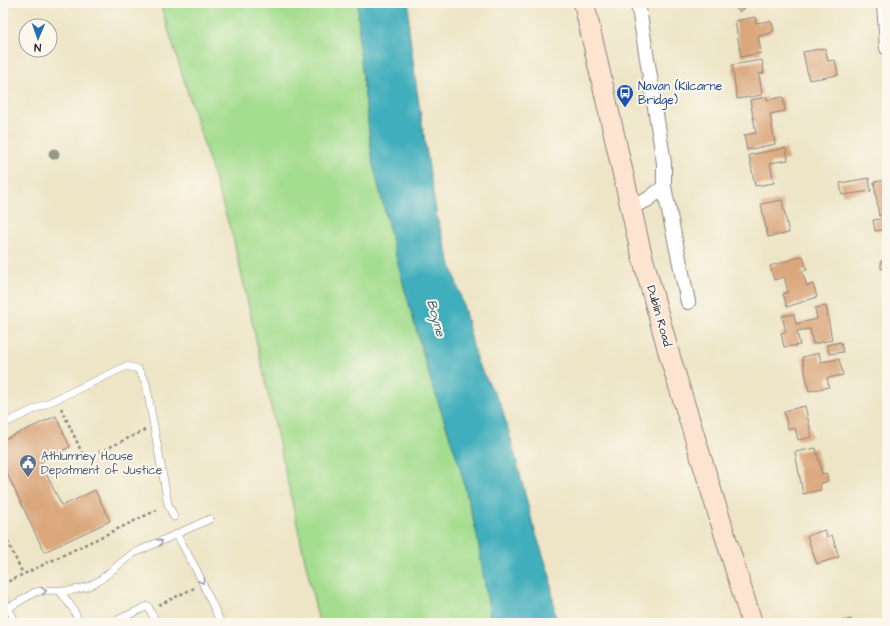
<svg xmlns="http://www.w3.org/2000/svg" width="890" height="626" viewBox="0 0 890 626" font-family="'Architects Daughter',sans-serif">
<rect width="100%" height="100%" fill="#fbf7ec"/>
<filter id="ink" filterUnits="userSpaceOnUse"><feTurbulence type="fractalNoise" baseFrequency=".025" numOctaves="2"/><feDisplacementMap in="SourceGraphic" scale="8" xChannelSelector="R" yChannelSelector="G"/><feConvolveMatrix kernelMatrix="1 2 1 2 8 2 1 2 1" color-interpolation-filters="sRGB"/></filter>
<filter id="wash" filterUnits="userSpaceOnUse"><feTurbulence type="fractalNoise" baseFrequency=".012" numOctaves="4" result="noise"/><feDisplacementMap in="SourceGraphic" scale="16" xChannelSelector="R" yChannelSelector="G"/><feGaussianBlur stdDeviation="0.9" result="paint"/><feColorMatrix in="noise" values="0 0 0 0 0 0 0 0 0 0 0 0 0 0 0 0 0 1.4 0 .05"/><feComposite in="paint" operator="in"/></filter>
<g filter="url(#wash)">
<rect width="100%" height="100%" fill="#eee5c6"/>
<path fill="#a4dd8f" stroke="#638065" d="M160,3H358L359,45L373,164L400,272L430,378L459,464L477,535L491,623H319L234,241Z"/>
<path fill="#3faebc" stroke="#30687c" d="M358,3H409V30L417,91L437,218L464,308L477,362L501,405L510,436L533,525L550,576L556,623H491L477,535L459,464L430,378L400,272L373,164L359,45Z"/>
<g id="blocks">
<path fill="#dba77d" d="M733,3H751L739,12Z
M755,17L756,23L770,21L772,23L774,30L769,34L758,36L761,53L741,57L735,21Z
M825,48L828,61L835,60L838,75L809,80L803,52Z
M762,60L764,73L759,74L762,95L737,99L732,65Z
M767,97V100L783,97L785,111L770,114L775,144L747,150L744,135L756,133L750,100Z
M786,148L788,160L770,163L774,183L755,186L749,155Z
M869,178L871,191L842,195L840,183Z
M887,180V215L879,216L874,182Z
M782,200L789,233L768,237L761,204Z
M887,218V229L875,231L873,220Z
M803,256L807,270L802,271L807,286L813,284L817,297L787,307L783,294L788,292L784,277L774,280L770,266Z
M887,260V268L881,269V261Z
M826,306L832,340L813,344L810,329L797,331L800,345L784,347L781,333L786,332L782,316L794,314L796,324L817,319L815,308Z
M841,342L843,352L829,354L827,345Z
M819,353L821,362L839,359L843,375L827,378L829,387L809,391L802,357Z
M805,406L812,437L798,440L795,428L788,429L784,411Z
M56,416L70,447L40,461L62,506L95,490L110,521L44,552L3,465V440Z
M816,448L822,474L826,473L828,481L820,484L821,490L803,494L795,452Z
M825,530L827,537L832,535L839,557L817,564L807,536Z
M851,619L852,623H839V622Z"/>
</g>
</g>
<g filter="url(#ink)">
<use href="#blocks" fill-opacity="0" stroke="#888480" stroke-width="1"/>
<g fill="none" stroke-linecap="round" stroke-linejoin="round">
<defs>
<path id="service" d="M3,424L127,366L138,369L146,383L168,504L174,517
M177,535L197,571L221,623
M60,591L73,609L80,623
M3,597L16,623
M10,607L35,592L48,590L69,591L87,587L100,580L132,554L210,519
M111,623L148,606L156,623"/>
<path id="minor" d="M638,3L664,163V187L688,302
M884,3L887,48
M630,207L647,200L664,187"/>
<path id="secondary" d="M584,3L640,248L670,357L752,623"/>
</defs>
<use href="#service" stroke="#888480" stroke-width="8"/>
<use href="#minor" stroke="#888480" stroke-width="16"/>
<use href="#secondary" stroke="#888480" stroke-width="22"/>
<path stroke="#888480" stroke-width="2.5" stroke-dasharray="3 3" stroke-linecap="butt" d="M61,408L85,459L145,430
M5,536L23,574
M3,584L159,509
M159,605L194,588"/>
<use href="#service" stroke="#fff" stroke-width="7"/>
<use href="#minor" stroke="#fff" stroke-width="14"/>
<use href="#secondary" stroke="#fde4d1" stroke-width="20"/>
</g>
<circle fill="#939987" cx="54" cy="154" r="5.5"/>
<defs><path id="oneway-chevron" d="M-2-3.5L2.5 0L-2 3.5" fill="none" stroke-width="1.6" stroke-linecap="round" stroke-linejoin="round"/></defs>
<g stroke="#9c9ca7">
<use href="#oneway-chevron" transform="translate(160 542) rotate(-22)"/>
<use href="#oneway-chevron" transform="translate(202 581) rotate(65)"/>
<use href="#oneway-chevron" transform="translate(44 591) rotate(-6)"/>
</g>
</g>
<defs>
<symbol id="bus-pin" viewBox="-11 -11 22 30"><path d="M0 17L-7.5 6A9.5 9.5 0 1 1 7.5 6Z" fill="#1a4fb4" stroke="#fbf7ec"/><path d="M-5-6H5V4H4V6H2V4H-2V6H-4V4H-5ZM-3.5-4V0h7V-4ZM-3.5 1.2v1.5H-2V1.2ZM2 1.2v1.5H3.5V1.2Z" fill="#fff"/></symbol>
<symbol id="civic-pin" viewBox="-11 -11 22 30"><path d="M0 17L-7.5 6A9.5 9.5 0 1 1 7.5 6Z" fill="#5c6f8a" stroke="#fbf7ec"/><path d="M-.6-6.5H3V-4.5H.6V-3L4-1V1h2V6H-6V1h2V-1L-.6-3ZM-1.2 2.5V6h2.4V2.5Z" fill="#fff"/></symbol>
</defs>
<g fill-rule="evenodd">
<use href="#bus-pin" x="615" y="83" width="20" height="27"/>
<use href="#civic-pin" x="18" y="453" width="20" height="27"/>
</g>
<g text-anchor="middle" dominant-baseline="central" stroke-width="4" stroke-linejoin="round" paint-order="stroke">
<g font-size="12" fill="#164399" stroke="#fbf7ec" text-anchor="start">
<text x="638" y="86">Navan (Kilcarne<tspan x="638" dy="14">Bridge)</tspan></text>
</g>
<g font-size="12" fill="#22223b" stroke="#fbf7ec">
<text transform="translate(659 316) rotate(74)">Dublin Road</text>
</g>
<g font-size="12" fill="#4e5e75" stroke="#fbf7ec" text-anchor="start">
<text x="41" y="456">Athlumney House<tspan x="41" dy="14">Depatment of Justice</tspan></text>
</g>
<g font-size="13" font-style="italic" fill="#2e5a6f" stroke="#fbf7ec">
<text transform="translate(436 318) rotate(75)">Boyne</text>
</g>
</g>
<rect width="890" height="626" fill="none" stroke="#fbf7ec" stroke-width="16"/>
<g transform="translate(38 38) rotate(182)"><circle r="19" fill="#fbf7ec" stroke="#a4a2a5"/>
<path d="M0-3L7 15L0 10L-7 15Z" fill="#1f6fb2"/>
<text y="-6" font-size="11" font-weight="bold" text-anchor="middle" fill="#22223b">N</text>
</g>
</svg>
